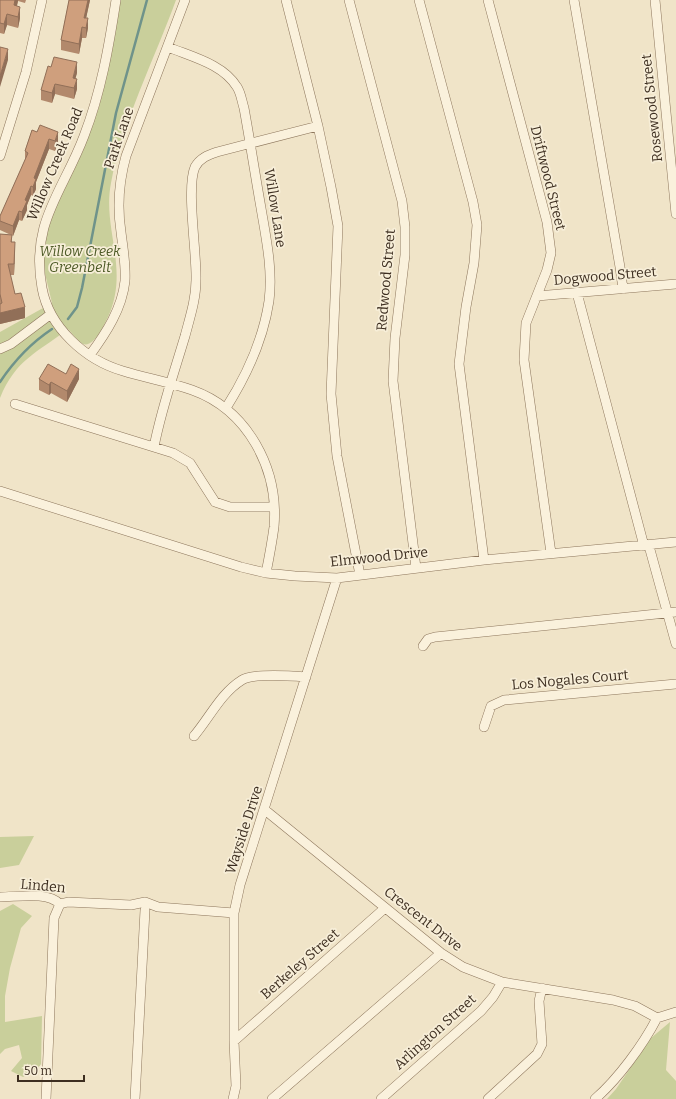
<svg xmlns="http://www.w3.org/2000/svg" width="676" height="1099" viewBox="0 0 676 1099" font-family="Bitter,serif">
<rect width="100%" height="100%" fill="#f0e4c8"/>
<path fill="#c9cf9b" d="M120,0H176C155,58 122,123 111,183C102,229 130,269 108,317C104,325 94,348 83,344C77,341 72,333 68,329C37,353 16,359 0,398V332L52,303L42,261L43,246L52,215L83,151L99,107L112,51Z
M34,836L19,865L0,868V837Z
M13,904L32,916L21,928L10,968L5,996V1022L42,1016L41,1065L23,1077L11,1071L22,1058L19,1045L5,1049L0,1054V911Z
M670,1022L666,1070L676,1081V1099H607L616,1089L651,1038Z"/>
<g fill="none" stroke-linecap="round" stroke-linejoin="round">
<path stroke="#6f938a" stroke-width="2.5" d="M68,319L77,307L82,288L116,113L147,0
M0,382C14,361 31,343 52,329"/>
<defs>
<path id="minor" d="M116,0C109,46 101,92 84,136C63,192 30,222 42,288C49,327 85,360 123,371C146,378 169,382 192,390C248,410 279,469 274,527C272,542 269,558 266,573
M286,0L318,126L331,187L338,226L331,394L337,456L360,575
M349,0L402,201L405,227V255L395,338L393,381L416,568
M419,0L473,202L477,225L474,263L466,307L459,364L484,560
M488,0L547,222L551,253L547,270L526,323L524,360L551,553
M574,0L620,267L623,289
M655,0L676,214
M168,47C192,57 223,64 237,87C241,93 242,102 244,108C250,141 255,174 261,208C266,238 273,270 269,301C263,341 247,375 226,408
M0,156L26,72L42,0
M577,293L644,546
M537,296L676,284
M0,349L11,344L51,314
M90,355C106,333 122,309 125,281C126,264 123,249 121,232C117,206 119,181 126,156L185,0
M15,404L173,453L190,463L215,502L230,507H274
M154,447C161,410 174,373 185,336C190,317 196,299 196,280C197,254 186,187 195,167C200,158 208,155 217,152L318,126
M0,491L241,567L266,573L295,576L337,578L484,560L676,542
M649,546L676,644
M423,646L428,639L435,637L676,612
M484,727L491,706L504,700L676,684
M194,736C210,717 221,693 242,680C253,673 293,676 306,677
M265,810L441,953L463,967L502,982L613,1000L635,1006L657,1018
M0,897C18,897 47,891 60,904
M60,904L68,902L131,905L145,902L158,907L234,913
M657,1018L676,1012
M234,1041L385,908
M46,1099L54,918L60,904
M135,1099L145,910
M233,1099L236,1086L234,1041V913L240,885L337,578
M272,1099L441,953
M381,1099L481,1011L493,997L502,982
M488,1099L537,1054L542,1044L539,1001L542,988
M595,1099C618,1079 643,1045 657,1018"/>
</defs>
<use href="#minor" stroke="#8d765c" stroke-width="10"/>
<use href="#minor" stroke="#faf1dc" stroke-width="9"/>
</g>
<path fill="#b2896c" d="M0,0H26L25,3L18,1L17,6L20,18L18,28L7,25L4,34L0,33Z
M69,0H90L86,18L88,28L86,38H82L79,54L61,50V40Z
M77,73L75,78L77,89L74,99L55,94L52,103L41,100V90Z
M32,130L58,141L55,151L49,149L36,182V189L33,196L31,195L27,205V210L22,221L19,220L13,236L12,235V242L15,252L14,275H10L15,294L25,318L0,324V234L11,235L0,230V216L25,160V151Z
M66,374L79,379L67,402L51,393L49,395L39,390V379Z"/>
<path fill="#916f58" d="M15,0H18V1L14,16V5Z
M88,0H90L84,28V18Z
M20,7V18L18,28V17Z
M7,14V25L4,34V24Z
M88,18V28L86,38V28Z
M82,27V38L79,54V44Z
M8,49V60L0,87V76Z
M77,62V73L73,88V78Z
M77,79V89L74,99V88Z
M55,84V94L52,103V93Z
M58,132V141L55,151V141Z
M49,139V149L36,182V189L33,196V187L34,178Z
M31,186V195L27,205V210L22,221V212L25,200Z
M19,211V220L13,236V226Z
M15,242V252L14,275V264Z
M25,307V318L0,324V313Z
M79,369V379L67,402V391Z
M51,382V393L49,395V385Z"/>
<path fill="#cf9f7d" stroke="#916f58" d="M0,0H15L14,5L20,7L18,17L7,14L4,24L0,23Z
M69,0H88L84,18H88L86,28L82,27L79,44L61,40Z
M0,47L8,49L0,76Z
M54,57L77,62L73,78L77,79L74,88L55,84L52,93L41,90L48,66L51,67Z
M40,125L58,132L55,141L49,139L34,178L36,179L33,187L31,186L25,200L27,201L22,212L19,211L13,226L0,221V216L28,153L25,151L32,130L37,132Z
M0,234L12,235L11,242H15L14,264H8L15,294L21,293L25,307L0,313V304L2,303L0,294Z
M48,364L66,374L71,364L79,369L67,391L51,382L49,385L39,379Z"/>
<g text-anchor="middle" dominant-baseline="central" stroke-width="3.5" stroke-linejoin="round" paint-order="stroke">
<g font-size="14" fill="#3d2e20" stroke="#f7eed8">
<text transform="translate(652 108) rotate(-96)">Rosewood Street</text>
<text transform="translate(119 138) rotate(-71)">Park Lane</text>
<text transform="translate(55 164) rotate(-67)">Willow Creek Road</text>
<text transform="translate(548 178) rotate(76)">Driftwood Street</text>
<text transform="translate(275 208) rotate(81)">Willow Lane</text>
<text transform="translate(605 276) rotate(-5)">Dogwood Street</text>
<text transform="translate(386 280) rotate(-85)">Redwood Street</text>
<text transform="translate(379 557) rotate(-6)">Elmwood Drive</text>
<text transform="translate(570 680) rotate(-5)">Los Nogales Court</text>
<text transform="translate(244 830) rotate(-72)">Wayside Drive</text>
<text transform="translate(43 886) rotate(5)">Linden</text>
<text transform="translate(423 919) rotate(38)">Crescent Drive</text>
<text transform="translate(300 964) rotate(-41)">Berkeley Street</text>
<text transform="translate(435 1032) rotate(-42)">Arlington Street</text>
</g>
<g font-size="14" font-style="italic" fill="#4d5a26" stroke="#f7eed8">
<text x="80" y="251">Willow Creek<tspan x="80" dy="16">Greenbelt</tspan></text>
</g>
</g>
<path d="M18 1075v6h66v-6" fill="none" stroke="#3d2e20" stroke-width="2"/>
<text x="24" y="1075" font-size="12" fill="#3d2e20" stroke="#f7eed8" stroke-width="3" paint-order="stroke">50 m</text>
</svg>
